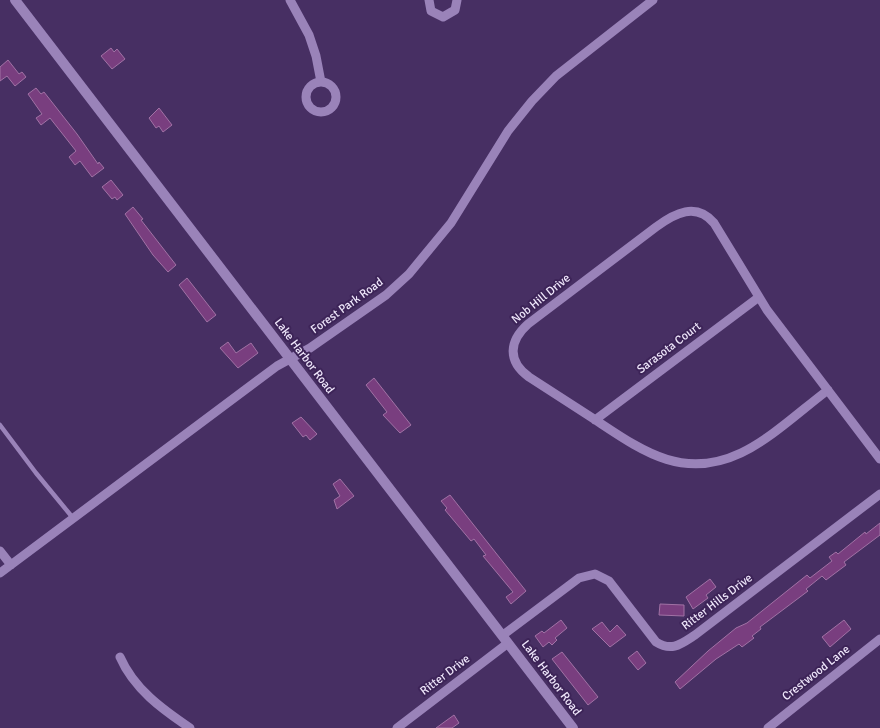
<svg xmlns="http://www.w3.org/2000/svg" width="880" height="728" viewBox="0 0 880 728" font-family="Signika,sans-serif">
<rect width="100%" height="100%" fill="#472f63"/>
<path fill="#793e7f" stroke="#a172a5" d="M111,48L114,52L117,49L125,59L112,69L101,56Z
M8,60L19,74L22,72L26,77L15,86L7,76L0,81V67Z
M36,88L41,94L44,92L77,134L98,164L99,162L104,168L92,177L80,161L75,165L69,157L76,151L50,118L41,125L36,118L42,114L28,94Z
M159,108L172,125L163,132L159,126L156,128L149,118Z
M111,180L123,195L117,200L115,197L112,199L102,187Z
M133,207L143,219L141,220L176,265L168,272L153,255L125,214Z
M187,278L216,315L207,322L179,285Z
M228,342L236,353L251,343L258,353L238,368L220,348Z
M374,378L411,425L400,433L383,415L387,412L366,385Z
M301,417L317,434L310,440L306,435L303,437L292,423Z
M340,479L354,496L337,509L334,500L340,496L333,484Z
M450,495L526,591L511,604L506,597L513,592L483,556L486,555L474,539L471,541L445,510L447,508L441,501Z
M880,523V535L844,562L846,565L826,580L822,576L806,589L808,591L760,627L761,629L752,636L754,638L742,647L739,644L716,659L680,689L675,682L708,651L736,628L747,623L807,575L810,578L832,561L829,557L836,552L838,554L865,532L866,534Z
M710,579L716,587L706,595L708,598L693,609L686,597Z
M660,604L684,605V616L659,615Z
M561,620L567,628L555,638L557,640L552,645L549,642L543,647L535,636L542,631L544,633Z
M844,620L851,629L830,647L822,637Z
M602,622L610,632L617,625L626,635L610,647L592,629Z
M637,651L646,663L638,670L628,658Z
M562,652L598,697L588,705L552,659Z
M454,715L459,723L452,728H436Z"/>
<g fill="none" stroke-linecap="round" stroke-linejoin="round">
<path stroke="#9a83b9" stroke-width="4.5" d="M0,425L36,473L73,518"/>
<path stroke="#9a83b9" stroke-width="9" d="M290,0L309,35L316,56L321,82
M429,0L431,11L443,17L455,10L457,0
M306 97a15 15 0 1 1 30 0a15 15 0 1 1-30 0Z
M828,390C800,411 772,438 741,453C682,481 641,450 594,419C572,405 551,391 529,377C507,361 509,341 528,324L656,227C675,213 696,202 714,223L767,310L880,459
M595,420L759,297
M0,551L11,565
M0,573L277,366L310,348L386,295L409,274L451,223L508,131L532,101L556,76L653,0
M503,635L579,578L595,574L609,581L656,642C672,652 681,644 695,635L880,494
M120,657C134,689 162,709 190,728
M397,728L508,643
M768,728L880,639"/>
<path stroke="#9a83b9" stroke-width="10" d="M15,0L573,728"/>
</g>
<g text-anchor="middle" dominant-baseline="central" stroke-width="4" stroke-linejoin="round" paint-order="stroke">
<g font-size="12" fill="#efe7fb" stroke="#3d2458">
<text transform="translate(541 299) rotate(-39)">Nob Hill Drive</text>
<text transform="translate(347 306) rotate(-36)">Forest Park Road</text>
<text transform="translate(669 348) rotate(-37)">Sarasota Court</text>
<text transform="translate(304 356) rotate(53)">Lake Harbor Road</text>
<text transform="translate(717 602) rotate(-37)">Ritter Hills Drive</text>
<text transform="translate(816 673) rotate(-38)">Crestwood Lane</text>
<text transform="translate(445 675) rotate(-37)">Ritter Drive</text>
<text transform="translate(551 678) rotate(53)">Lake Harbor Road</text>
</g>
</g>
</svg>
